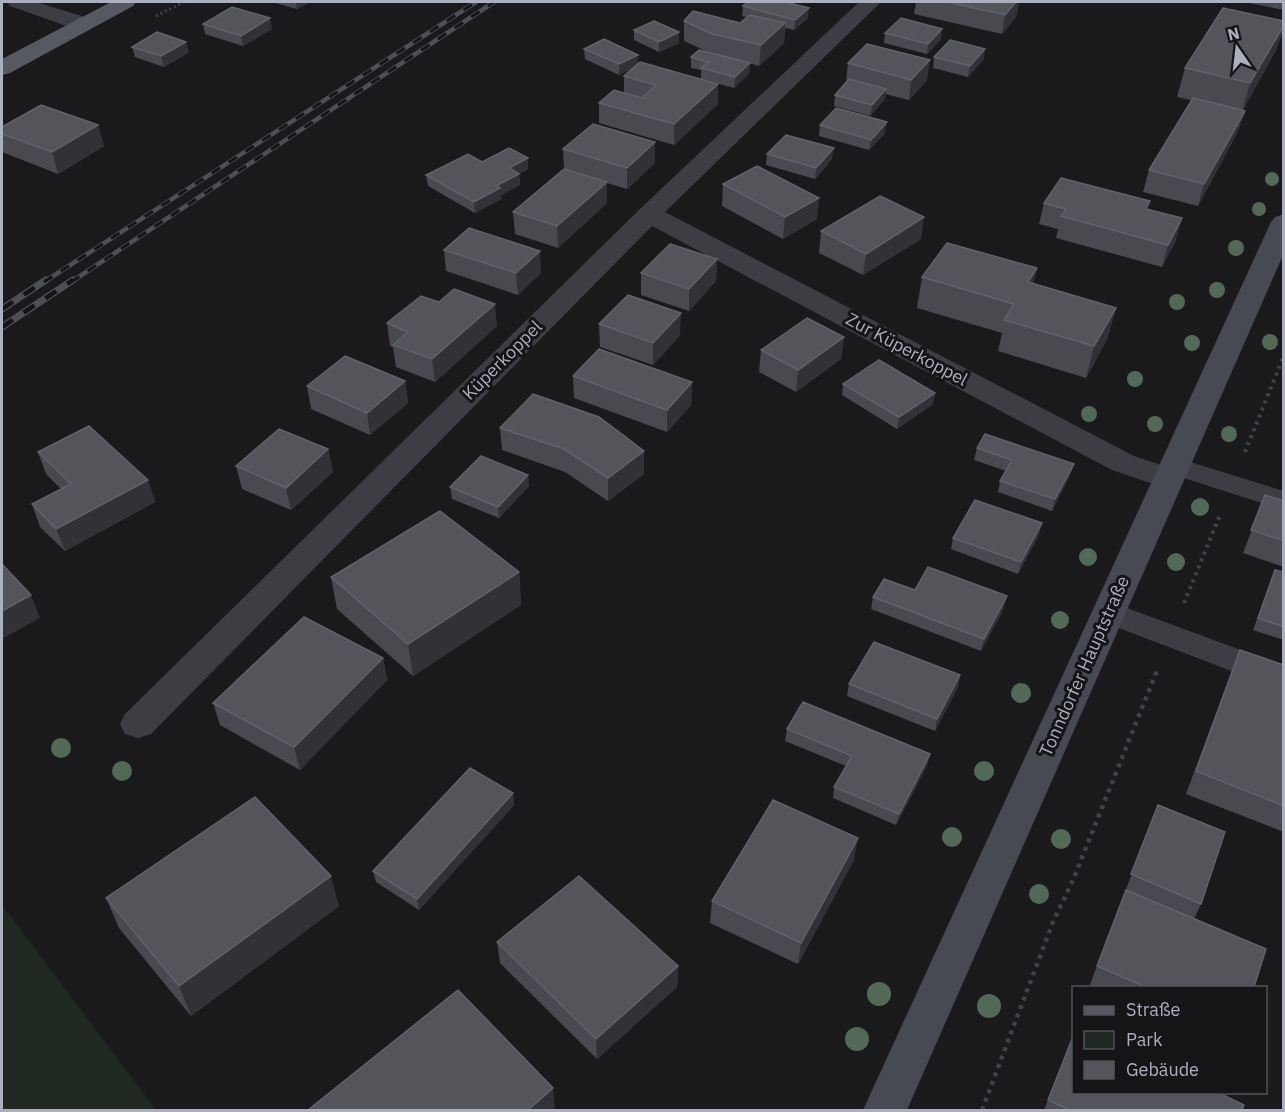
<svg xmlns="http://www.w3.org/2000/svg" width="1285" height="1112" viewBox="0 0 1285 1112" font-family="'IBM Plex Sans',sans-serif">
<rect width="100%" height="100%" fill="#1a1a1d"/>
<path fill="#1f2922" d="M2,905L156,1110H2Z"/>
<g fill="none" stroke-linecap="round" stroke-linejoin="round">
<path stroke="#414249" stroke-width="3" stroke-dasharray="2 3" stroke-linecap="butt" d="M156,16L184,2"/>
<path stroke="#414249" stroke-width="4" stroke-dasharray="3 4.5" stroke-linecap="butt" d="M1245,452L1284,355
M1184,603L1220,515"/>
<path stroke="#414249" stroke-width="4.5" stroke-dasharray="4 5" stroke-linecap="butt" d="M982,1110L1053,922L1073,880L1158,668"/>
<path fill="#3d3d44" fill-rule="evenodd" d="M1174,457L1284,491V510L1165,472L1161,466L1165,460Z
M1108,601L1284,666V691L1098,620L1093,612L1098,604Z"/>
<path fill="#3d3d44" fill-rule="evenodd" d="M7,2H36L91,19L94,24L91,29L83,30L75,29L10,6Z
M859,2H881L665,212L1134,456L1179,471L1184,478L1179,485L1168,489L1112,470L652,226L151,734L138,738L125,734L120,724L125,714L640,209Z"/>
<path fill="#484a53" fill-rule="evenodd" d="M1284,214V253L907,1110H863L1271,222L1275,217Z"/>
<path fill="#565862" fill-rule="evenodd" d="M111,2H136L133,6L10,73L2,75V59Z"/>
<defs>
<path id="rail-far1" d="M44,282L476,2
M71,282L494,2"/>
<path id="rail" d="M2,309L46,280
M2,327L73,280"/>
</defs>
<use href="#rail-far1" stroke="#4d4f57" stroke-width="4.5"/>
<use href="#rail" stroke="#4d4f57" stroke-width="7"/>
<use href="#rail-far1" stroke="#151518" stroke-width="3" stroke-dasharray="10" stroke-linecap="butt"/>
<use href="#rail" stroke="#151518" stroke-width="4.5" stroke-dasharray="13" stroke-linecap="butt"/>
</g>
<g fill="#536958">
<circle cx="1272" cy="179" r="7"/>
<circle cx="1259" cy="209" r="7"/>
<circle cx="1236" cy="248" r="8"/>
<circle cx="1217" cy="290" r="8"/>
<circle cx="1177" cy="302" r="8"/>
<circle cx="1270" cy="342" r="8"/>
<circle cx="1192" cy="343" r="8"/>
<circle cx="1135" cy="379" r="8"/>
<circle cx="1089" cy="414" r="8"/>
<circle cx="1155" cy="424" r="8"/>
<circle cx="1229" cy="434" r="8"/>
<circle cx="1200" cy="507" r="9"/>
<circle cx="1088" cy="557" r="9"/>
<circle cx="1176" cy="562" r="9"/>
<circle cx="1060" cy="620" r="9"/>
<circle cx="1021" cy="693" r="10"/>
<circle cx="61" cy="748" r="10"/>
<circle cx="122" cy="771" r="10"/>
<circle cx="984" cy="771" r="10"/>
<circle cx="952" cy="837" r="10"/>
<circle cx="1061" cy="839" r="10"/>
<circle cx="1039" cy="894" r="10"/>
<circle cx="879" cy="994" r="12"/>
<circle cx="989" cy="1006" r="12"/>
<circle cx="857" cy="1039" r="12"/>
</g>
<path fill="#484a4f" d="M272,2H310L297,9Z
M916,2H1019L1016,17L1002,34L914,14Z
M1244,2H1284V10Z
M743,6L808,18L794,30L785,28L784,43L759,66L741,61L750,63L749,74L734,88L701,79V70L691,68V57L708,52L684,41V21L740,23L746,17L742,16Z
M1284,21V27L1276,50L1243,110L1245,111L1238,131L1198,206L1143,192L1149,170L1191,100L1177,97L1185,68Z
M203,24L272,29L243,46L205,34Z
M634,30L679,43L659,52L634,40Z
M885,33L941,39L927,54L884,43Z
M132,47L189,52L164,67L135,57Z
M584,49L638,55V64L718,104L674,145L599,123V103L624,93V76L633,68L619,75L585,59Z
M934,57L984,59L968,77L933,68Z
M848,63L927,80L909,100L885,94V99L870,116L834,106L835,95L846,83Z
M820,125L885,133L869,150L819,136Z
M2,127L104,146L58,174L2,152Z
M655,142V163L627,189L607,183V203L558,248L515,234L513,212L564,169L563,149Z
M767,154L832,159L815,179L766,165Z
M528,158V169L519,174L520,185L501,195V199L475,213L428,186L426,175L482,162Z
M723,184L817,219L783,239L722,206Z
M1044,203L1148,209L1176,240L1162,267L1056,238L1058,229L1039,224Z
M821,231L921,239L863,275L819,253Z
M444,250L541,273L518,295L446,271Z
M717,259L716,281L689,311L641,295V273Z
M922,277L1034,284L1116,308L1107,339L1086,378L998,351L1002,333L917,308Z
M387,323L497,326L435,382L396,367L393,347L390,346Z
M599,324L680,335L653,365L600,347Z
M844,337L841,359L796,392L759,372L761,350Z
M573,376L692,382L691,405L667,432L574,398Z
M405,381L408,403L370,435L311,409L307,386Z
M843,384L935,393L933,404L897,429L842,395Z
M500,428L644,451V474L608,501L565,472L502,450Z
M977,448L1074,464L1070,475L1052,511L998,492L1000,481L1006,471L974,460Z
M328,449L333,472L291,510L242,489L236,466Z
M38,452L148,480L155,502L65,551L40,527L32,504L61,489L46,474Z
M528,475L529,486L499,518L452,499L450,487Z
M1265,495L1284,501V567L1243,553Z
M1039,535L1018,574L951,549L953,538Z
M1275,570L1284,572V640L1253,630Z
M519,572L521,605L413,676L337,609L331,577Z
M915,590L1004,608L981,651L871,609L873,597Z
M1240,650L1284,665V832L1186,794L1231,673Z
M383,658L387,680L300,770L220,725L213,703Z
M960,675L958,687L935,731L847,696L849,684Z
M787,729L930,754L927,766L896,825L833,798L834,787L846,766L785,741Z
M513,793L514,805L419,910L376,882L373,871Z
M1158,805L1201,904L1194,919L1254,987H1089Z
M854,860L798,964L710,923L712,901Z
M106,898L339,906L191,1016L119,928Z
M497,942L678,966L677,987L597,1059L500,963Z
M1074,1034L1242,1110H1044Z"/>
<path fill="#313236" d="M296,2H310L297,9Z
M1016,2H1019L1016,17L1002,34L1005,15Z
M809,8L808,18L794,30L795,20Z
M270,18L272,29L243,46L241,36Z
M785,23L784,43L759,66L761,45Z
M1284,25L1276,50L1242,112L1250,83Z
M942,29L941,39L927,54L928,44Z
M679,32V43L659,52V42Z
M186,42L189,52L164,67L161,56Z
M985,49L984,59L968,77L970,66Z
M638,55V65L619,75V64Z
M930,60L927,80L909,100L911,80Z
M750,63L749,74L734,88L735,77Z
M718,84V104L674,145V124Z
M886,89L885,99L870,116L872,105Z
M1245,111L1238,131L1198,206L1204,184Z
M887,122L885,133L869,150L871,140Z
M98,125L104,146L58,174L52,152Z
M655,142V163L627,189V168Z
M834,148L832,159L815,179L816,168Z
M528,158V169L519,174L520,185L501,195V199L475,213L474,202L496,186L509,168Z
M607,182V203L558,248L557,226Z
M819,198L817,219L783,239L785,217Z
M924,217L921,239L863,275L866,254Z
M1182,218L1176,240L1162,267L1168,245Z
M540,251L541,273L518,295L516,273Z
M717,259L716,281L689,311V289Z
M1037,268L1030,299L1028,282Z
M495,304L497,326L435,382L432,359Z
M1116,308L1107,339L1086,378L1094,346Z
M681,313L680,335L653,365V343Z
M844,337L841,359L796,392L798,370Z
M405,381L408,403L370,435L367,413Z
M692,382L691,405L667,432V410Z
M935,393L933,404L897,429L899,417Z
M328,449L333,472L291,510L286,488Z
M644,451V474L608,501V478Z
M1074,464L1070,475L1052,511L1055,499Z
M528,475L529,486L499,518L498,507Z
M148,480L155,502L65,551L56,529Z
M1042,523L1039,535L1018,574L1021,562Z
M519,572L521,605L413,676L408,644Z
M31,595L40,618L2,639V611Z
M1007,596L1004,608L981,651L984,639Z
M383,658L387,680L300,770L294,747Z
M960,675L958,687L935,731L937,719Z
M930,754L927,766L896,825L899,814Z
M513,793L514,805L419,910L417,899Z
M858,838L854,860L798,964L801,943Z
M331,876L339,906L191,1016L179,986Z
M678,966L677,987L597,1059L596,1039Z
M553,1088L555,1110H528Z"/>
<path fill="#53555b" stroke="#61636a" stroke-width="1.5" d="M748,2H785L809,8L795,20L743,6Z
M948,2H1016L1005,15Z
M232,7L270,18L241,36L203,24Z
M1223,8L1284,21V25L1250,83L1185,68Z
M693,11L740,23L750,15L785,23L761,45L712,34L684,21Z
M901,18L942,29L928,44L885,33Z
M654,21L679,32L659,42L634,30Z
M157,32L186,42L161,56L132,47Z
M604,39L638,55L619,64L584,49Z
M950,40L985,49L970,66L934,57Z
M867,44L930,60L911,80L848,63Z
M699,50L750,63L735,77L701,68L708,62L691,57Z
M640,62L718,84L674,124L599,103L614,90L642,98L656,85L624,76Z
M849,79L886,89L872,105L835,95Z
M1193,98L1245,111L1204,184L1149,170Z
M41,105L98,125L52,152L2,134V127Z
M836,108L887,122L871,140L820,125Z
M593,124L655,142L627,168L563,149Z
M786,135L834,148L816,168L767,154Z
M509,148L528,158L509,168L519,174L496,186L500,188L474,202L426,175L468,154L482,162Z
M757,166L819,198L785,217L723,184Z
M564,169L607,182L557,226L513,212Z
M1061,178L1150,201L1146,209L1182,218L1168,245L1061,216L1066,209L1044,203Z
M880,196L924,217L866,254L821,231Z
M469,228L540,251L516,273L444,250Z
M947,243L1037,268L1028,282L1116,308L1094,346L1004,320L1014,304L922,277Z
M670,244L717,259L689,289L641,273Z
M454,289L495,304L432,359L393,345L408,332L387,323L421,296L439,302Z
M628,295L681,313L653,343L599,324Z
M807,318L844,337L798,370L761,350Z
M599,349L692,382L667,410L573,376Z
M345,356L405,381L367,413L307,386Z
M879,360L935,393L899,417L843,384Z
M533,394L599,417L644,451L608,478L564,449L500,428Z
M89,426L148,480L56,529L32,504L71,484L38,452Z
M279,429L328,449L286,488L236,466Z
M985,434L1074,464L1055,499L1000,481L1012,460L977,448Z
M481,456L528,475L498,507L450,487Z
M1265,495L1284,501V541L1251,530Z
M975,500L1042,523L1021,562L953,538Z
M440,511L519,572L408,644L331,577Z
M2,564L31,595L2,611Z
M928,567L1007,596L984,639L873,597L884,579L915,590Z
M1275,570L1284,572V627L1258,618Z
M304,617L383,658L294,747L213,703Z
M874,642L960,675L937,719L849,684Z
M1240,650L1284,665V806L1196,771Z
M803,702L930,754L899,814L834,787L852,756L787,729Z
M470,768L513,793L417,899L373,871Z
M255,797L331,876L179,986L106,898Z
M773,800L858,838L801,943L712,901Z
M1158,805L1225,832L1201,904L1131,874Z
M579,876L678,966L596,1039L497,942Z
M1126,890L1266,949L1254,987H1146L1097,966Z
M458,990L553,1088L528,1110H308Z
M1074,1034V1092H1217L1244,1105L1242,1110H1070L1048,1100Z"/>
<g text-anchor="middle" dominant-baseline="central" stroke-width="6" stroke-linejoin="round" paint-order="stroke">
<g font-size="18" fill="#acafbd" stroke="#151518">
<text transform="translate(907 349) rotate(28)">Zur Küperkoppel</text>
<text transform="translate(502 360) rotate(-45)">Küperkoppel</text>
<text transform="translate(1084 666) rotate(-66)">Tonndorfer Hauptstraße</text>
</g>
</g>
<rect width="1285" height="1112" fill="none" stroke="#acafbd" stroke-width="6"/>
<rect x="1072" y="986" width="195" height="108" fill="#151518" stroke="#51535a" stroke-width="1.5"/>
<rect x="1084" y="1006" width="30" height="9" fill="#565862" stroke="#51535a" stroke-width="1.5"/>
<text x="1126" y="1016" font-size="18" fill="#acafbd">Straße</text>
<rect x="1084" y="1031" width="30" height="18" fill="#1f2922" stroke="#51535a" stroke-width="1.5"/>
<text x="1126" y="1046" font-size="18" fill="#acafbd">Park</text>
<rect x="1084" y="1061" width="30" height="18" fill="#53555b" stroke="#51535a" stroke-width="1.5"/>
<text x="1126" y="1076" font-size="18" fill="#acafbd">Gebäude</text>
<g transform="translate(1237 48) rotate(346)" stroke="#151518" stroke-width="4.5" paint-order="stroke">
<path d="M0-4.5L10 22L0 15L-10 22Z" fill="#acafbd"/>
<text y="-9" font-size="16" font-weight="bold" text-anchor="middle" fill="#acafbd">N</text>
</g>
</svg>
